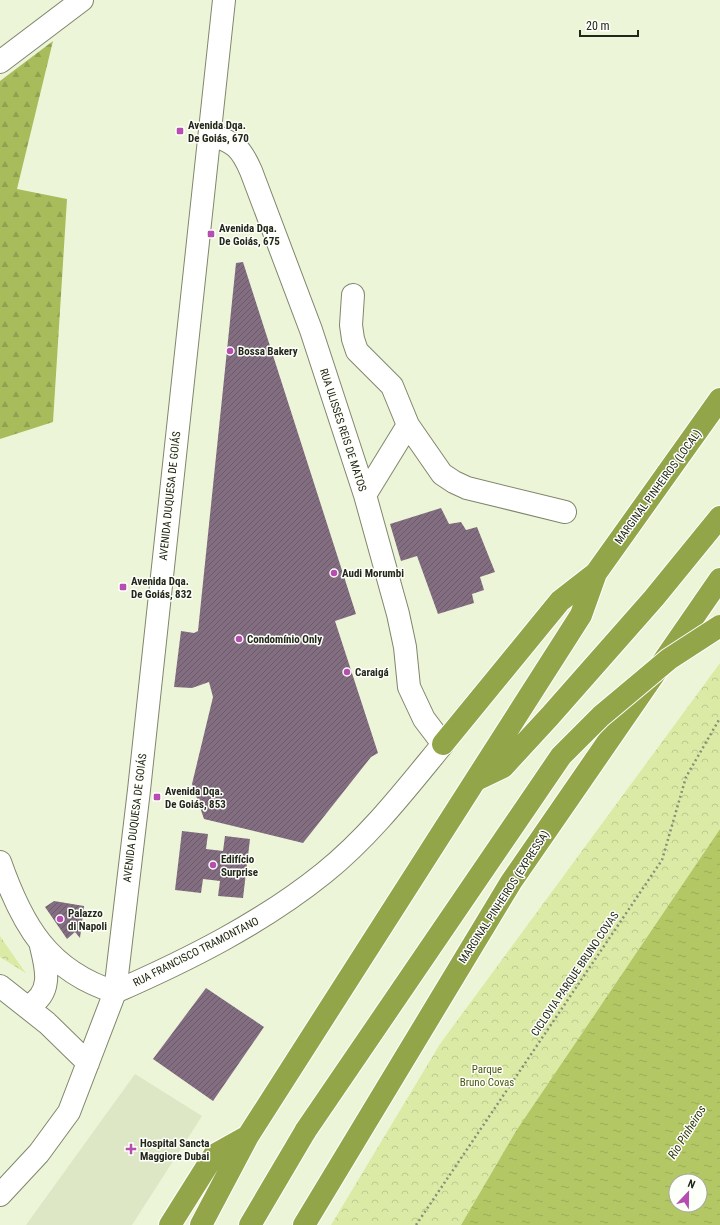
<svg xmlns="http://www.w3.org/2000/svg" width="720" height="1225" viewBox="0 0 720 1225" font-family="'Roboto Condensed',sans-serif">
<defs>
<pattern id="forest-firs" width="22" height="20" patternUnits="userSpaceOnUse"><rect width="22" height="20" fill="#a9bc5b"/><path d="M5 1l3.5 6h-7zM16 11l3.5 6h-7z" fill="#91a14f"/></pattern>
<pattern id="park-crowns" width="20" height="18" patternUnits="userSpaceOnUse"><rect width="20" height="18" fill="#dbeba6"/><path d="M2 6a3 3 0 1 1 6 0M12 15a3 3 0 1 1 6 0" fill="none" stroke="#bcc98e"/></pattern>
<pattern id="water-ripples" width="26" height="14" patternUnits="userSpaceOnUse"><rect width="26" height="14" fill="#b3c765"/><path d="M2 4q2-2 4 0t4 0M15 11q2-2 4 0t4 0" fill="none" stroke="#9aab57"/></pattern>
<pattern id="building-hatch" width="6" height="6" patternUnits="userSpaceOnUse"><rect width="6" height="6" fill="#836e81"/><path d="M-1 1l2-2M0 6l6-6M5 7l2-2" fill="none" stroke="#6b5a69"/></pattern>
</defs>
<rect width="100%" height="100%" fill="#edf5d8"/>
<path fill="#dee7c5" d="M135,1074L202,1116L132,1225H26Z"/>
<path fill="url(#forest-firs)" d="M53,41L17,189L67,199L53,422L0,439V81Z"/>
<path fill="url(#park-crowns)" d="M720,663V829L516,1131L461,1225H331L440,1044Z
M0,936L25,972L27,974L0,957Z"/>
<path fill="url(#water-ripples)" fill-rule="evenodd" d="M720,829V1225H461L516,1131ZM676,1181H700V1205H676Z"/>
<path fill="url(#building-hatch)" d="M243,262L356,614L335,621L378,753L371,757L303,843L204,819L192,784L213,697L209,682L192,688L174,687L181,631L194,633L198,631L236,263Z
M441,508L449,524L461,522L466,530L477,527L495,572L480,577L484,590L472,594L474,603L438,614L417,556L401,561L390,524Z
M182,831L208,834L206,849L223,851L225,836L250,839L243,898L218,896L220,881L203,879L201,893L175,890Z
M54,901L84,906L80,938L75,932L67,939L45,907Z
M206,988L264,1027L213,1101L153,1059Z"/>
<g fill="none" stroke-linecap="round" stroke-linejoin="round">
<defs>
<path id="minor" d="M0,62L82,0
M353,295L351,325L353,339L357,351L392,386L408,425L365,495
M408,425L442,474L454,482L467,488L565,512
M0,862C22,925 48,971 115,992
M0,986L47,1023L88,1063
M115,992C188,960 262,923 324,873C370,836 406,789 443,744L424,719L409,687L405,647L398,614L365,495L311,330L251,171C241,148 234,141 210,135
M27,1007C53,994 47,970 41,946
M0,1195L39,1153L69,1112L115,992L139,790L224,0"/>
<path id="highway" d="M443,744L560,601L596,573
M478,779L503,767L550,716L654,598L720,517
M170,1225L214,1155L248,1136
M201,1225L248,1136L581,615L596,573L720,399
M250,1225L306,1130
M304,1225L511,882L720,579"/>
</defs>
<use href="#minor" stroke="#7f866c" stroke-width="24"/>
<use href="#highway" stroke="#fff" stroke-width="24"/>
<path stroke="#888e7a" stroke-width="2.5" stroke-dasharray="2 3" stroke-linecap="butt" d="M416,1225L662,860L686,777L720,718"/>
<use href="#minor" stroke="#fff" stroke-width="22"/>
<use href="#highway" stroke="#93a549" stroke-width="22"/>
<defs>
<path id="highway-bridge" d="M306,1130L561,756L601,716L669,659L720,626"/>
</defs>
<use href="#highway-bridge" stroke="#fff" stroke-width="24" stroke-linecap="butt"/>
<use href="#highway-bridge" stroke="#93a549" stroke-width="22"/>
</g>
<g fill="#b64db0" stroke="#fdfff9" stroke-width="1.5">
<rect x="176" y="127" width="8" height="8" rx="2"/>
<rect x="207" y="230" width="8" height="8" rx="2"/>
<circle cx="230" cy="351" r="4"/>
<circle cx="334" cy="573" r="4"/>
<rect x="119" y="583" width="8" height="8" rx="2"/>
<circle cx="239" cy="639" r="4"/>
<circle cx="347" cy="672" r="4"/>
<rect x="153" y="793" width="8" height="8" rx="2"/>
<circle cx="213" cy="865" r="4"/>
<circle cx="60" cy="919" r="4"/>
<path d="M129 1143h4v4h4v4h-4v4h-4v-4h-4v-4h4z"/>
</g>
<g text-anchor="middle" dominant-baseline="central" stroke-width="3" stroke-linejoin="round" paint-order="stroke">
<g font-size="11" font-weight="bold" fill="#23261b" stroke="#fdfff9" text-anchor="start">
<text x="188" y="125">Avenida Dqa.<tspan x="188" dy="13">De Goiás, 670</tspan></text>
<text x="219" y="228">Avenida Dqa.<tspan x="219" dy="13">De Goiás, 675</tspan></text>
<text x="238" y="351">Bossa Bakery</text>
<text x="342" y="573">Audi Morumbi</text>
<text x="131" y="581">Avenida Dqa.<tspan x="131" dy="13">De Goiás, 832</tspan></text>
<text x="247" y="639">Condomínio Only</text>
<text x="355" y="672">Caraigá</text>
<text x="165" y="791">Avenida Dqa.<tspan x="165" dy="13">De Goiás, 853</tspan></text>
<text x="221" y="859">Edifício<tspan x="221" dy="13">Surprise</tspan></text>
<text x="68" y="913">Palazzo<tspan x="68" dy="13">di Napoli</tspan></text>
<text x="140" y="1143">Hospital Sancta<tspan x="140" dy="13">Maggiore Dubai</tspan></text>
</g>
<g font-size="11" fill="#23261b" stroke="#fdfff9">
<text transform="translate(343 430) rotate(72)">RUA ULISSES REIS DE MATOS</text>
<text transform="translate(658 487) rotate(-54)">MARGINAL PINHEIROS (LOCAL)</text>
<text transform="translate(170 496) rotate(-84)">AVENIDA DUQUESA DE GOIÁS</text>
<text transform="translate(135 818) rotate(-83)">AVENIDA DUQUESA DE GOIÁS</text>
<text transform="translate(504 897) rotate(-57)">MARGINAL PINHEIROS (EXPRESSA)</text>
<text transform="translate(196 952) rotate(-27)">RUA FRANCISCO TRAMONTANO</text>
<text transform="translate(575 974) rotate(-56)">CICLOVIA PARQUE BRUNO COVAS</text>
</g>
<g font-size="11" fill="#4c5811" stroke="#fdfff9">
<text x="487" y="1069">Parque<tspan x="487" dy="13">Bruno Covas</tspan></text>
</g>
<g font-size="12" font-style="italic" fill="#2f360d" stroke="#fdfff9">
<text transform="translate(687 1132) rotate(-58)">Rio Pinheiros</text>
</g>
</g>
<g transform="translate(688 1193) rotate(22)"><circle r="19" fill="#fdfff9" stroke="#a6a8a0"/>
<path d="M0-3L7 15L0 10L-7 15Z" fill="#b64db0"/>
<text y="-6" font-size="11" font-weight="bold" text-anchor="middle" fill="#23261b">N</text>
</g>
<path d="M580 30v6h58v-6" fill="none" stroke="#23261b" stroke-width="2"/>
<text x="586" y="30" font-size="12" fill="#23261b" stroke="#fdfff9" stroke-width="3" paint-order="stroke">20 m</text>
</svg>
